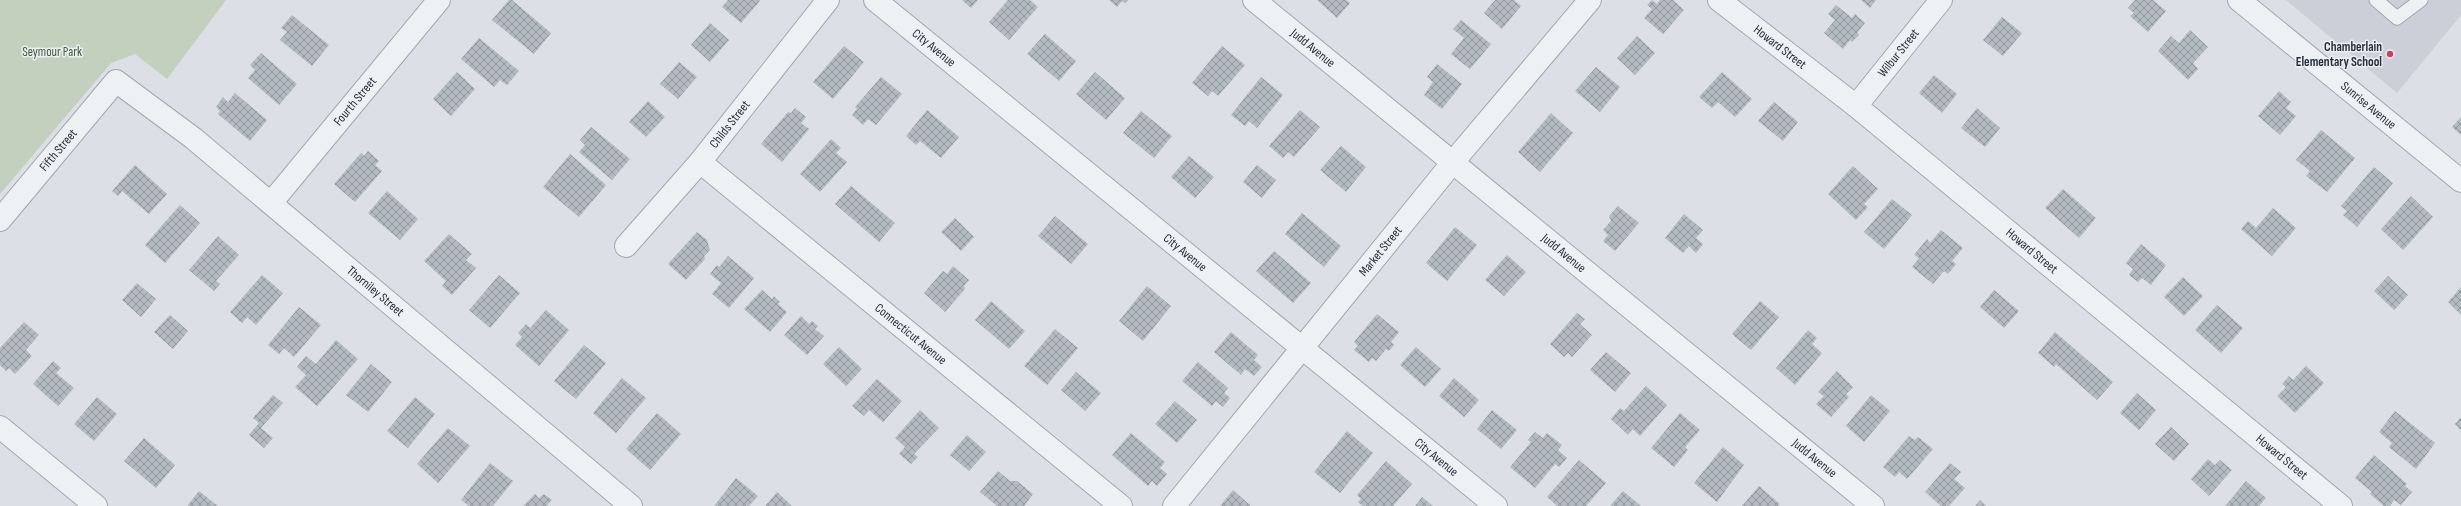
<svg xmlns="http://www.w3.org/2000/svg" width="2461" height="506" viewBox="0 0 2461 506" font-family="'Sofia Sans Condensed',sans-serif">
<defs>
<pattern id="building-cross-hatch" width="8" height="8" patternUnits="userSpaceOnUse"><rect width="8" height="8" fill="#b3bac2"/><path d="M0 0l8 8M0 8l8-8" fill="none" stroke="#91989f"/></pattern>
</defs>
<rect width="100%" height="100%" fill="#dce0e6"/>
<path fill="#cacfd8" d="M2286,0H2461V15L2397,93Z"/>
<path fill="#c3d0bd" d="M0,0H226L167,79L135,54L111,63L0,194Z"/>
<path fill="url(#building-cross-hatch)" d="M509,0H512L551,33L534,54L492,20Z
M728,0H759L760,1L741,23L722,7Z
M962,0H978L971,8Z
M1008,0H1030L1038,7L1009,40L989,22Z
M1109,0H1128L1125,3L1122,1L1117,7Z
M1317,0H1346L1350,3L1337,18Z
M1495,0H1514L1521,6L1502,29L1484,13Z
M1652,0L1657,4L1660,0H1673L1684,10L1663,34L1644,18L1652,9L1647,5Z
M1861,0H1876L1870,8Z
M2135,0H2153L2166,11L2148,32L2130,16L2134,13L2128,8Z
M1836,5L1852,18L1855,14L1865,23L1857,33L1859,35L1852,42L1850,40L1843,49L1824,33L1835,20L1828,14Z
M292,15L329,45L312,66L280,40L287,32L281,28Z
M2002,17L2022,33L2003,56L1983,40Z
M1461,20L1491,44L1470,69L1451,54L1464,38L1453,29Z
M710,23L729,40L710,62L691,45Z
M2190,30L2208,47L2193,63L2198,69L2188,80L2158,51L2171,36L2179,43Z
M1045,34L1076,61L1059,81L1027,54Z
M1637,36L1655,53L1635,75L1617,58Z
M479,38L519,71L507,85L500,80L494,87L461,59Z
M844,46L864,62L833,99L813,82Z
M1222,46L1245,65L1218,96L1212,91L1208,96L1192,83Z
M261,53L297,84L279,105L248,78L255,70L250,65Z
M679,62L697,77L678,99L660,84Z
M1437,64L1462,84L1442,109L1424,95L1433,82L1427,77Z
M1596,67L1620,87L1600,112L1575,91Z
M457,72L475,89L451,116L433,99Z
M1095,72L1125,98L1106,120L1076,94Z
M1722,72L1752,99L1735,117L1718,102L1712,108L1699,97Z
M1934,75L1957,94L1942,113L1919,93Z
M881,77L902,94L876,125L868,119L863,125L852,115L857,109L855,107Z
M1261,77L1283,95L1257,128L1249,121L1245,126L1231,115Z
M2279,91L2291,102L2286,108L2296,116L2280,135L2258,116Z
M235,93L267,120L250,141L218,114L220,111L216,107L223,97L228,102Z
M648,101L665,117L646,137L629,122Z
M1774,102L1798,122L1783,141L1758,121Z
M795,108L806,117L801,123L809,129L782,162L761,144L788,112L791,113Z
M1977,108L2000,128L1985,147L1961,128Z
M927,110L959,137L941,158L920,141L916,145L906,136Z
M1300,110L1320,127L1294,157L1288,152L1283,158L1269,146Z
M1141,111L1172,136L1154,158L1123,133Z
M1551,113L1573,133L1540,172L1518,152Z
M2461,117V135L2452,127Z
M591,127L630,159L612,180L579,152L585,145L580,140Z
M2321,130L2355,158L2327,192L2306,176L2310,171L2296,160Z
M831,139L841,148L836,153L847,162L820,192L800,174Z
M1341,146L1366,167L1346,192L1320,170Z
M368,151L379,161L375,165L382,171L355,202L334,184L361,153L364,156Z
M570,154L606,185L579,217L543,187Z
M1189,156L1214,177L1195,198L1171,177Z
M135,165L167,194L149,214L122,191L118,196L112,191Z
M1257,165L1276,180L1262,198L1243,182Z
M1853,166L1878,189L1864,204L1868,207L1856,220L1828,194Z
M2374,167L2393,183L2357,227L2343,215L2347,211L2341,206Z
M851,186L895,223L879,242L835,204Z
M2063,189L2096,218L2079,238L2045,208Z
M387,191L418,219L400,240L368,213Z
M2411,196L2433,217L2403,250L2381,229Z
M1892,199L1912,215L1884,249L1864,232Z
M180,205L200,223L165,263L145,245Z
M1618,206L1639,223L1615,251L1603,241L1608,235L1603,230L1611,221L1609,216Z
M2273,208L2296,228L2272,256L2241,229L2248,221L2256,228Z
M1302,213L1341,246L1324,267L1285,234Z
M1684,214L1703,230L1696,238L1703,244L1696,253L1689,246L1683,253L1665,238Z
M1055,216L1088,244L1071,264L1038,236Z
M955,218L974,237L961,251L941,232Z
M1455,227L1477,245L1447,281L1426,263Z
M1941,230L1963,248L1952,261L1956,264L1948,274L1944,271L1933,284L1912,267L1919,258L1914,255L1927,239L1930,243Z
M697,232L707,240L710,250L704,256L705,259L686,280L668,264Z
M449,234L472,254L466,260L476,268L452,295L442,286L446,281L424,261Z
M218,236L239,255L216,281L220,284L214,291L189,270Z
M2141,244L2166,265L2151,285L2142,278L2138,282L2129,275L2133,269L2126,263Z
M1274,251L1311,283L1293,303L1256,271Z
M1507,255L1526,272L1504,296L1485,280Z
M728,256L754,278L729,308L712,294L721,283L710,274L717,265L719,267Z
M953,266L969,280L964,286L965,289L945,312L924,293L943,271L947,274Z
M262,275L283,293L256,325L247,317L242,323L230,312Z
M499,275L520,293L490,328L469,310Z
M2388,276L2408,295L2394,310L2374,291Z
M2183,277L2203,296L2184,316L2164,297Z
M137,283L156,299L141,317L122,300Z
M1147,286L1171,306L1143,341L1119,321Z
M2461,287V315L2448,302Z
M762,290L772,299L774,296L780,302L778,304L787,312L770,332L744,309Z
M1994,290L2019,311L2004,328L1980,307Z
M991,301L1025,331L1009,349L975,320Z
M1760,301L1779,317L1751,350L1732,334Z
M2217,305L2243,328L2221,353L2195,330Z
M299,307L321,325L294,357L284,348L279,354L268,345Z
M546,310L569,330L539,366L515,345L522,337L518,333L526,324L530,328Z
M1577,313L1585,319L1580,324L1592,335L1572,357L1568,353L1564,357L1550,344Z
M1377,314L1399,332L1391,342L1394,345L1389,351L1386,349L1376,361L1372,358L1369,362L1354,350L1358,346L1354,342Z
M170,315L188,331L173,349L154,332Z
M801,316L809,324L812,321L818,326L815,329L824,336L807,355L784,335Z
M24,322L39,335L26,350L32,356L15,374L9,368L6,371L0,365V348Z
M1055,329L1078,348L1047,385L1024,366Z
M1808,330L1817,338L1812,344L1822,353L1795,385L1776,368Z
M1231,332L1258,355L1254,360L1262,367L1254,376L1245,369L1241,375L1214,352Z
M2055,332L2113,382L2097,400L2056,364L2054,367L2038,353Z
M336,340L358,359L317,406L295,387L306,375L297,367L306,356L316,364Z
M584,345L606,363L576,399L554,381Z
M839,347L862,369L846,386L823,364Z
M1416,347L1441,369L1425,387L1400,365Z
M1606,352L1631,373L1615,392L1590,370Z
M53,361L61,368L56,373L74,388L58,406L33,384Z
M1198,362L1228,388L1224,393L1230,398L1223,407L1216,401L1212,406L1182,381Z
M371,364L392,382L368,412L346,395Z
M2306,366L2324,383L2295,413L2277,396L2286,387L2282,384L2289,376L2293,380Z
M1837,371L1853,387L1846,394L1849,397L1831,417L1816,404L1824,396L1818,392Z
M1076,372L1101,393L1085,411L1061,390Z
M622,378L646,398L616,433L593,413Z
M1454,378L1479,400L1464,417L1439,396Z
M877,379L902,401L883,422L869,410L864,416L852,406Z
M1646,386L1667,405L1640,436L1633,429L1628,435L1611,419L1620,408L1624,411Z
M2137,393L2156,410L2139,430L2120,413Z
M273,395L283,403L261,428L273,438L264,448L249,435L259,423L253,418Z
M1871,395L1890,411L1864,442L1846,426Z
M97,397L117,414L94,441L74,424Z
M415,397L435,414L408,448L387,431Z
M1175,401L1197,420L1177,443L1155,424Z
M920,410L939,428L914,454L918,457L911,464L899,454L905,447L895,438Z
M1492,410L1517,430L1501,449L1477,429Z
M2395,411L2435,443L2416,469L2389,447L2392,443L2379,432Z
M657,413L681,434L650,470L626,449Z
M1680,413L1700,430L1685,447L1688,450L1674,467L1651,448Z
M2461,417V430L2455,424Z
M2171,427L2189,444L2174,461L2155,444Z
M448,428L470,446L438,483L417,464Z
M1347,431L1373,453L1340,493L1314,472Z
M1535,432L1543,438L1547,433L1562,445L1558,450L1567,458L1559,467L1555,464L1535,488L1510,467L1531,442L1528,440Z
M1131,433L1165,462L1160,468L1167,474L1157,486L1152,481L1148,486L1112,455Z
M967,435L986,452L969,471L950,455Z
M1909,436L1915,440L1918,437L1933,449L1907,479L1899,472L1895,477L1883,467Z
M144,438L175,465L156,488L124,461Z
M1723,447L1744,465L1717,502L1694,483Z
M2374,455L2407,484L2405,486L2412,492L2401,505L2394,500L2390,506H2384L2370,494L2372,492L2355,478Z
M2208,459L2215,465L2220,460L2232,470L2209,496L2191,479Z
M1579,460L1606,483L1586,506H1557L1547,497Z
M1386,461L1412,484L1393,506H1363L1358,502L1361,499L1357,495Z
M490,463L513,481L493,506H469L461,500Z
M1950,463L1961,472L1954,479L1965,488L1949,506H1941L1925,492Z
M998,471L1010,481H1017L1033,494L1024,506H997L980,492Z
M736,478L758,496L749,506H714Z
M2246,481L2266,498L2259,506H2225Z
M1759,486L1780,504L1778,506H1742Z
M1233,490L1251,506H1220Z
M199,491L218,506H187Z
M1623,491L1641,506H1610Z
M777,492L792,506H765Z
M535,494L539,498L544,494L552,500L547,505L549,506H523Z
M1422,497L1433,506H1415Z
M1980,500L1986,506H1975Z"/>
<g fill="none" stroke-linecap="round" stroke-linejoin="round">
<defs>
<path id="lane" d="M2376,0L2397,18L2421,0"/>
<g id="street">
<path id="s1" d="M875,0L1496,506"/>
<path id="s2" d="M1254,0L1873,506"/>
<path id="s3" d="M1719,0L1856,106L2341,506"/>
<path id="s4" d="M2239,0L2461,181"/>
<path id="s5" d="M1856,106L1941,0"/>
<path id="s6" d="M700,162L1121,506"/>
<path id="s7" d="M271,203L439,0"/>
<path id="s8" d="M0,220L116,81L193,138L631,506"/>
<path id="s9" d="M626,246L700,162L828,0"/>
<path d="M0,427L96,506"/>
<path id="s10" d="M1174,506L1453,162L1590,0"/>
</g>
</defs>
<use href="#lane" stroke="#a2a7b0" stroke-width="15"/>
<use href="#street" stroke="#a2a7b0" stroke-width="24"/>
<use href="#lane" stroke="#eef1f4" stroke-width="13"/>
<use href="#street" stroke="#eef1f4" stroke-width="22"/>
</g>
<circle fill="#cc405d" stroke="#ebeff4" stroke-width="1.5" cx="2390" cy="54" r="4"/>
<g text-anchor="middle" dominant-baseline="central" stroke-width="3" stroke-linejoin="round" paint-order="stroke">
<g font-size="13" fill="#262f3c" stroke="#ebeff4">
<text stroke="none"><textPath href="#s3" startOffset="77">Howard Street</textPath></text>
<text stroke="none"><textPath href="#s1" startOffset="76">City Avenue</textPath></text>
<text stroke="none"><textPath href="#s2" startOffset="76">Judd Avenue</textPath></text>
<text stroke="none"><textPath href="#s5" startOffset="68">Wilbur Street</textPath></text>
<text stroke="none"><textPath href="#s7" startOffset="132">Fourth Street</textPath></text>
<text stroke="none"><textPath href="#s4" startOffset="167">Sunrise Avenue</textPath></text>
<text stroke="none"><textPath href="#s9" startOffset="160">Childs Street</textPath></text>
<text stroke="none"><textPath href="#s8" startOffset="91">Fifth Street</textPath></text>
<text stroke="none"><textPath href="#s3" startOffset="401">Howard Street</textPath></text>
<text stroke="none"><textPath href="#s10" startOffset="328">Market Street</textPath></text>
<text stroke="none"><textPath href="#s2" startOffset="400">Judd Avenue</textPath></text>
<text stroke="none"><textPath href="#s1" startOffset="400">City Avenue</textPath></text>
<text stroke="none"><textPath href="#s8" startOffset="515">Thorniley Street</textPath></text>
<text stroke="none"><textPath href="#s6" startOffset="272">Connecticut Avenue</textPath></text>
<text stroke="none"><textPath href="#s3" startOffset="725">Howard Street</textPath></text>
<text stroke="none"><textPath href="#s1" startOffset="724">City Avenue</textPath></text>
<text stroke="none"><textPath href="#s2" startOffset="724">Judd Avenue</textPath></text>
</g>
<g font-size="13" font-weight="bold" fill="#262f3c" stroke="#ebeff4" text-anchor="end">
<text x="2382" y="47">Chamberlain<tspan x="2382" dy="15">Elementary School</tspan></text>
</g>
<g font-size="13" fill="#3c5733" stroke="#ebeff4">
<text x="52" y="52">Seymour Park</text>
</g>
</g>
</svg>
